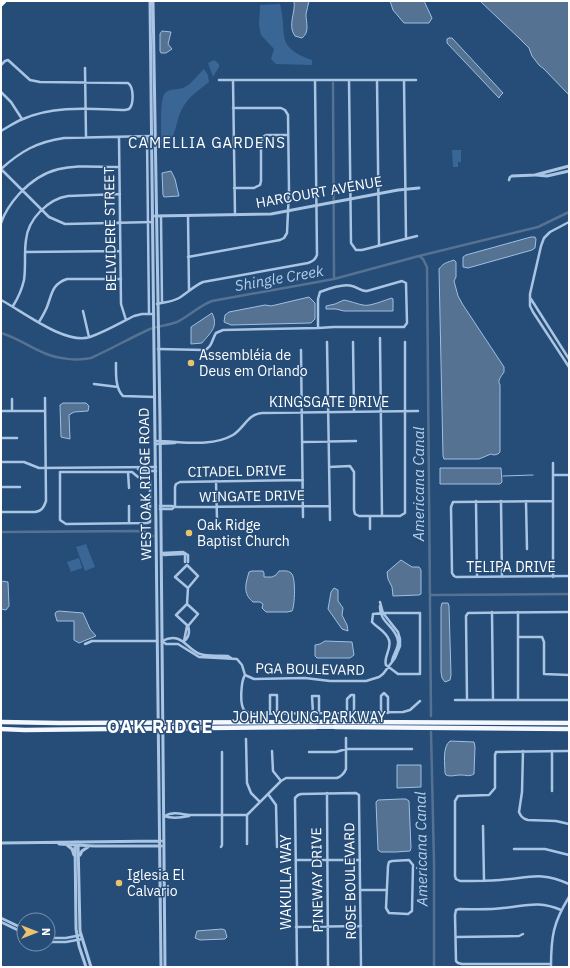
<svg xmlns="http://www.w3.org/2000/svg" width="570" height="968" viewBox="0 0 570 968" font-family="'IBM Plex Sans',sans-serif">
<rect width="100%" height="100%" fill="#264c78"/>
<path fill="#3a6696" d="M280,4C288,36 274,46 312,60V65L276,64L271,59L274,49L261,35L259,25L260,5Z
M214,60L219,64V67L213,77L208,63Z
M204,69L208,75L209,82C199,90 188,97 182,109C175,122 177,139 163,147L161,143C162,132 159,100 165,93C170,88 177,90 183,88C192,84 197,75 204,69Z
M452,150H461V162H458V167H453Z
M86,544L95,567L85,571L76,547Z
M79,558L82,568L71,572L67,562Z"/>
<path fill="#567292" stroke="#9dc0e3" d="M294,1H309C308,5 307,10 306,14C306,23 310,32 302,38L295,36C287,25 296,13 294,1Z
M390,1H424L432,18L429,23H404L393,10Z
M480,1H569V95L544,69L539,65L532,56L529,48L520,39Z
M162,31L171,32L168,44L172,49L166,53H161L160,51V34Z
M449,38H452L503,93L500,96L499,98L447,43V39Z
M171,171L175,179L179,196L164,197L163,195L162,173Z
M531,237H535L536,239L535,248L532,250L468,268L463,267V257L466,255Z
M454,260L456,262V277L454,281L458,296L463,305L504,367V372C501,377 497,380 500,385V452L498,454L494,455L491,454L479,459H444L443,456L439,269C443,263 448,262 454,260Z
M309,297L315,303V319L311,323L231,325L224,322L225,315L229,312L265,305L271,306Z
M392,298L393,299V311H344L336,309H326V306L335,304L344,300C350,301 357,304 363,305C369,307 385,300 392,298Z
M212,313C219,327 210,333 202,343L191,344V327Z
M63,403H86L89,406L88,411L74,412L69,415L70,439L61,437L60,405Z
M440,468H501L502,482L500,484H440Z
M401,560L412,567H419L421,570V594L419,595L393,596L392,587L388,579L387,572Z
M252,571H263L264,573V577H272L276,575L279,571C283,571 288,570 291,573C296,576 295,606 292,611L287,612H266L262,608L263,604L260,602H253C242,593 246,583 249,572Z
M1,581L8,582L9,606L6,610L1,609Z
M334,588L338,590V601L343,608L342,615L347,625L348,631L342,629L328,609L331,592Z
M442,603H448L449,606L451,675L450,680L445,682L442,678L441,672V607Z
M59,611L83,613L90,629L96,636L79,643L74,640V621H57L55,614L56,612Z
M325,641L352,642L354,655L350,658H317L315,656V645L320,644Z
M450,741L474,742L475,747L474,774C469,777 466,775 461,775C455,775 451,777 446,775L445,773C445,764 442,747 450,741Z
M397,765H421V787L397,788Z
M401,799H406L409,801L411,848L410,851L396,852H381L378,850L376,802L378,800Z
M222,929L225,930L227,937L225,939L200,940L195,938L197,931Z"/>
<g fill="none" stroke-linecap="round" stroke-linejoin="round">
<path stroke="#9dc0e3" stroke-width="1" d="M503,476L533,475"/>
<path stroke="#567292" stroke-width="2.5" d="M333,83L334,279
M419,256L423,259L427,267L431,716
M1,333C18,338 29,347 44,353C58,359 77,361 91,358C111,349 130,338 150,329C159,326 169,325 177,322C189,316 199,306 212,301L334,279L419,256L538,227L569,212
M1,532L138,531L146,532L153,536
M430,595L569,594
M431,732L434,862V967"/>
<path stroke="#a9c5e3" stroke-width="2.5" d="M1,65L5,61L8,60L30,80L40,82L128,83C134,87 134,104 129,109L125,110C91,109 55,105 23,119C15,122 8,127 1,131
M85,68L86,137
M219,80H416
M233,80L235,215
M349,80L351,243L356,250H362L417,236
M377,80L379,246
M404,80L406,239
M1,92L11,102L22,119
M119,137L121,304L126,320
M147,137L149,314
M1,169L49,217L65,224L153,222
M1,169C21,151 37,142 64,138L151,136
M509,180L510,177L512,176
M234,188H254L260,185L261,181V144L263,137L266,135H288
M161,216L162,303
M188,216L189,290
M569,222L550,232L544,238L541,246L530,294V306L533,312L569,367
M1,223C5,211 11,203 19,194C50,160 78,167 119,167
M26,252L120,251
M188,257L280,240L284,238L287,233L289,191L288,115L285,110L281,108H233
M531,299L569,359
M1,300C24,312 65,345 90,337C105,332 120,323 134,316L142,314H154
M157,304C165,302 172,302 179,298C187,293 194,286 203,282L308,263C313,261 315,260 317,255L315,80
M13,306C18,298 22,289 24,280C26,267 24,253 26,240C28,219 48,199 68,196L120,194
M83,311L89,337
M39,322C42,317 45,312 47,307C52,294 52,284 67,279H121
M380,338L382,516
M327,342L330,520
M353,342L354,412
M158,349L204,350C212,348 212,339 216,333L223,330L318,328L334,327H404L407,323L406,283L402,281L367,291C361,291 357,287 352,286C343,283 328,289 320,292L318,299V328
M301,350L303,517
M116,363C116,373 115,388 123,396L155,397
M94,384L118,387
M12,399V411
M1,411H45
M1,438H17
M156,441C181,441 210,448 233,435C244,428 248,414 262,413L418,411
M302,442L356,441
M156,444L175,443
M1,462H24L39,468L156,467
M553,463V577
M329,467L350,466L354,472V510L355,514L359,516H400L405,513V342
M138,469L146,471H156
M60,472H132L138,477H148L150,480V522L147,523L66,524L60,520Z
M128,472L129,488
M553,475H569
M216,481L217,519
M1,487H20
M476,501L477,577
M501,501L502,577
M526,501L527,549
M553,501L453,502L451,507L452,573L454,576L456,577L569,576
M129,506V523
M160,506H172L175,507L329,506
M175,507V487L176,484L180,482L303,480
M160,509H172L174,507
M1,512H35C42,511 44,507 46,501L45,398
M370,529V516
M162,553L183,552L188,555V562
M162,553L164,555L183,554L185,553V562
M187,565L198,576L188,588L175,577Z
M187,604L198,614L188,626L176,615Z
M187,604L188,588
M380,606C379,623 396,626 398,641C399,648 393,654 392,661
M492,612L493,700
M518,612V700
M383,613H420V674H398L386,665C383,657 392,649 389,640C386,631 377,628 372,622L373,614Z
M518,637H542L544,642V674L569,675
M162,641L166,644H178L199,657L237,659L242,665L245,675L254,679L305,678L330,681H366L379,677L383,674L395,658L400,646V639L398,632L383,613L380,602
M162,641C182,631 186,649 200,654C209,657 219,655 228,656L231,658
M184,641C189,638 190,631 188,626
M184,641L187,626
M85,644L92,641H157
M245,675C241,681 240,701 243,708C244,712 248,712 251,714L403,712L410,710L420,701
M455,700H569
M467,700L466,616L468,613L569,612
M270,713V695H277V713
M313,713L312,696H319V713
M347,713V699L351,695H354V713
M381,713V696L384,693L388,697V713
M246,739L247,783L251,793L260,802
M272,751L273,771L281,781
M523,751L522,792L519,812C521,817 523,819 528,820L556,821L569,824
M552,751V791
M569,751L496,752L495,755V788L489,795L458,796L455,801V876L456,879L460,881C473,881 486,881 500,880C529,878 540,871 569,884
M309,752H336L346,749H412
M327,793L328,967
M268,794L276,805L277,847
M247,815V844
M164,816C172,819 180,818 189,816
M165,816C172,811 182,814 189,815H247L281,781L286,778H337C342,776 344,774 346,769V738
M483,826L484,881
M221,847L222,845V752
M514,849H545L569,855
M296,860H360
M409,860L413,865L412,911L408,914L389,913L386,908L388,866L389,862L392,861Z
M360,890H386
M1,918L24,929
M1,922L24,933
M296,927L361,926
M456,937L519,936L523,934
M48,938H66L81,935
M48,942H66L82,939
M551,964H462L458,963L456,961L455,915L456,910L459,909C474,909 489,910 503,908C525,906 539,900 561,910
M297,967L295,798L298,795L301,794L356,793L359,795V799L361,967
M551,967C551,937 553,923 569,897"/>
<path stroke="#a9c5e3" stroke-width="3" d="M150,1L161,967
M153,1L160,420L165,967
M536,175L547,176L569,171
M512,176L535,175L569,166
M155,216L271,214L398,190L419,188
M75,842L76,929L79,946L86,967
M78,842L80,931L91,967
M1,843L161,841
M59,844L94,846H161
M67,845L72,849L74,855
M80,855L82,851L88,847"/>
<path stroke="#e8f0fc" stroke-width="4" d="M316,727H335"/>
<path stroke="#f4f8fe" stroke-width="4.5" d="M1,722L59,723L344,722L569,723
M335,727L569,729
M1,729L25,730L107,729
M112,729L316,727"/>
<path stroke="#fff" stroke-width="5" d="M1,4L4,1"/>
</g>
<g fill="#ebc36e" stroke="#264c78" stroke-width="1.5">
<circle cx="191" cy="363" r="4"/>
<circle cx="189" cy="533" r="4"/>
<circle cx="119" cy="883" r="4"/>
</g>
<g text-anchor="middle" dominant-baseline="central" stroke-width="3" stroke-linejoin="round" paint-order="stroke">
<g font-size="14" fill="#fff" stroke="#264c78">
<text transform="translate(319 192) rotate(-10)">HARCOURT AVENUE</text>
<text transform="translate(110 229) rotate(-91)">BELVIDERE STREET</text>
<text x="329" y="402">KINGSGATE DRIVE</text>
<text transform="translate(237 471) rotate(-1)">CITADEL DRIVE</text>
<text transform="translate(145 484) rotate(-91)">WEST OAK RIDGE ROAD</text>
<text transform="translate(252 496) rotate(-1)">WINGATE DRIVE</text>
<text x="511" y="567">TELIPA DRIVE</text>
<text transform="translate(310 669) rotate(1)">PGA BOULEVARD</text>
<text x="309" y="717">JOHN YOUNG PARKWAY</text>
<text transform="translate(317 880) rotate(-91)">PINEWAY DRIVE</text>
<text transform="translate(350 881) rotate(-91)">ROSE BOULEVARD</text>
<text transform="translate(286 882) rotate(-90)">WAKULLA WAY</text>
</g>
<g font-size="14" fill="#fff" stroke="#264c78" text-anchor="start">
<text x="199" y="355">Assembléia de<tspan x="199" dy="16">Deus em Orlando</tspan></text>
<text x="197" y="525">Oak Ridge<tspan x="197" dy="16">Baptist Church</tspan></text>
<text x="127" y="875">Iglesia El<tspan x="127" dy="16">Calvario</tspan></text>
</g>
<g font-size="15" letter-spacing="1" fill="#fff" stroke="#264c78">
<text x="207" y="142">CAMELLIA GARDENS</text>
</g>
<g font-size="15" font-style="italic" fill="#b4cfeb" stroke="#264c78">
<text transform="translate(279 278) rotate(-10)">Shingle Creek</text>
<text transform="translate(418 484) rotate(-90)">Americana Canal</text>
<text transform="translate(421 849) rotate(-91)">Americana Canal</text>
</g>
<g font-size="18" font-weight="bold" letter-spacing="1" fill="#fff" stroke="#264c78">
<text x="160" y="726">OAK RIDGE</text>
</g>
</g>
<rect width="570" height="968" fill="none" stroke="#ffffff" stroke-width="4"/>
<g transform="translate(36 932) rotate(90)"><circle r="19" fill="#264c78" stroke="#7d94ae"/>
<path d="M0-3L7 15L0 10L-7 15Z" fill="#ebc36e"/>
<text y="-6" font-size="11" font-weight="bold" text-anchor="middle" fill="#ffffff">N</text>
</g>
</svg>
